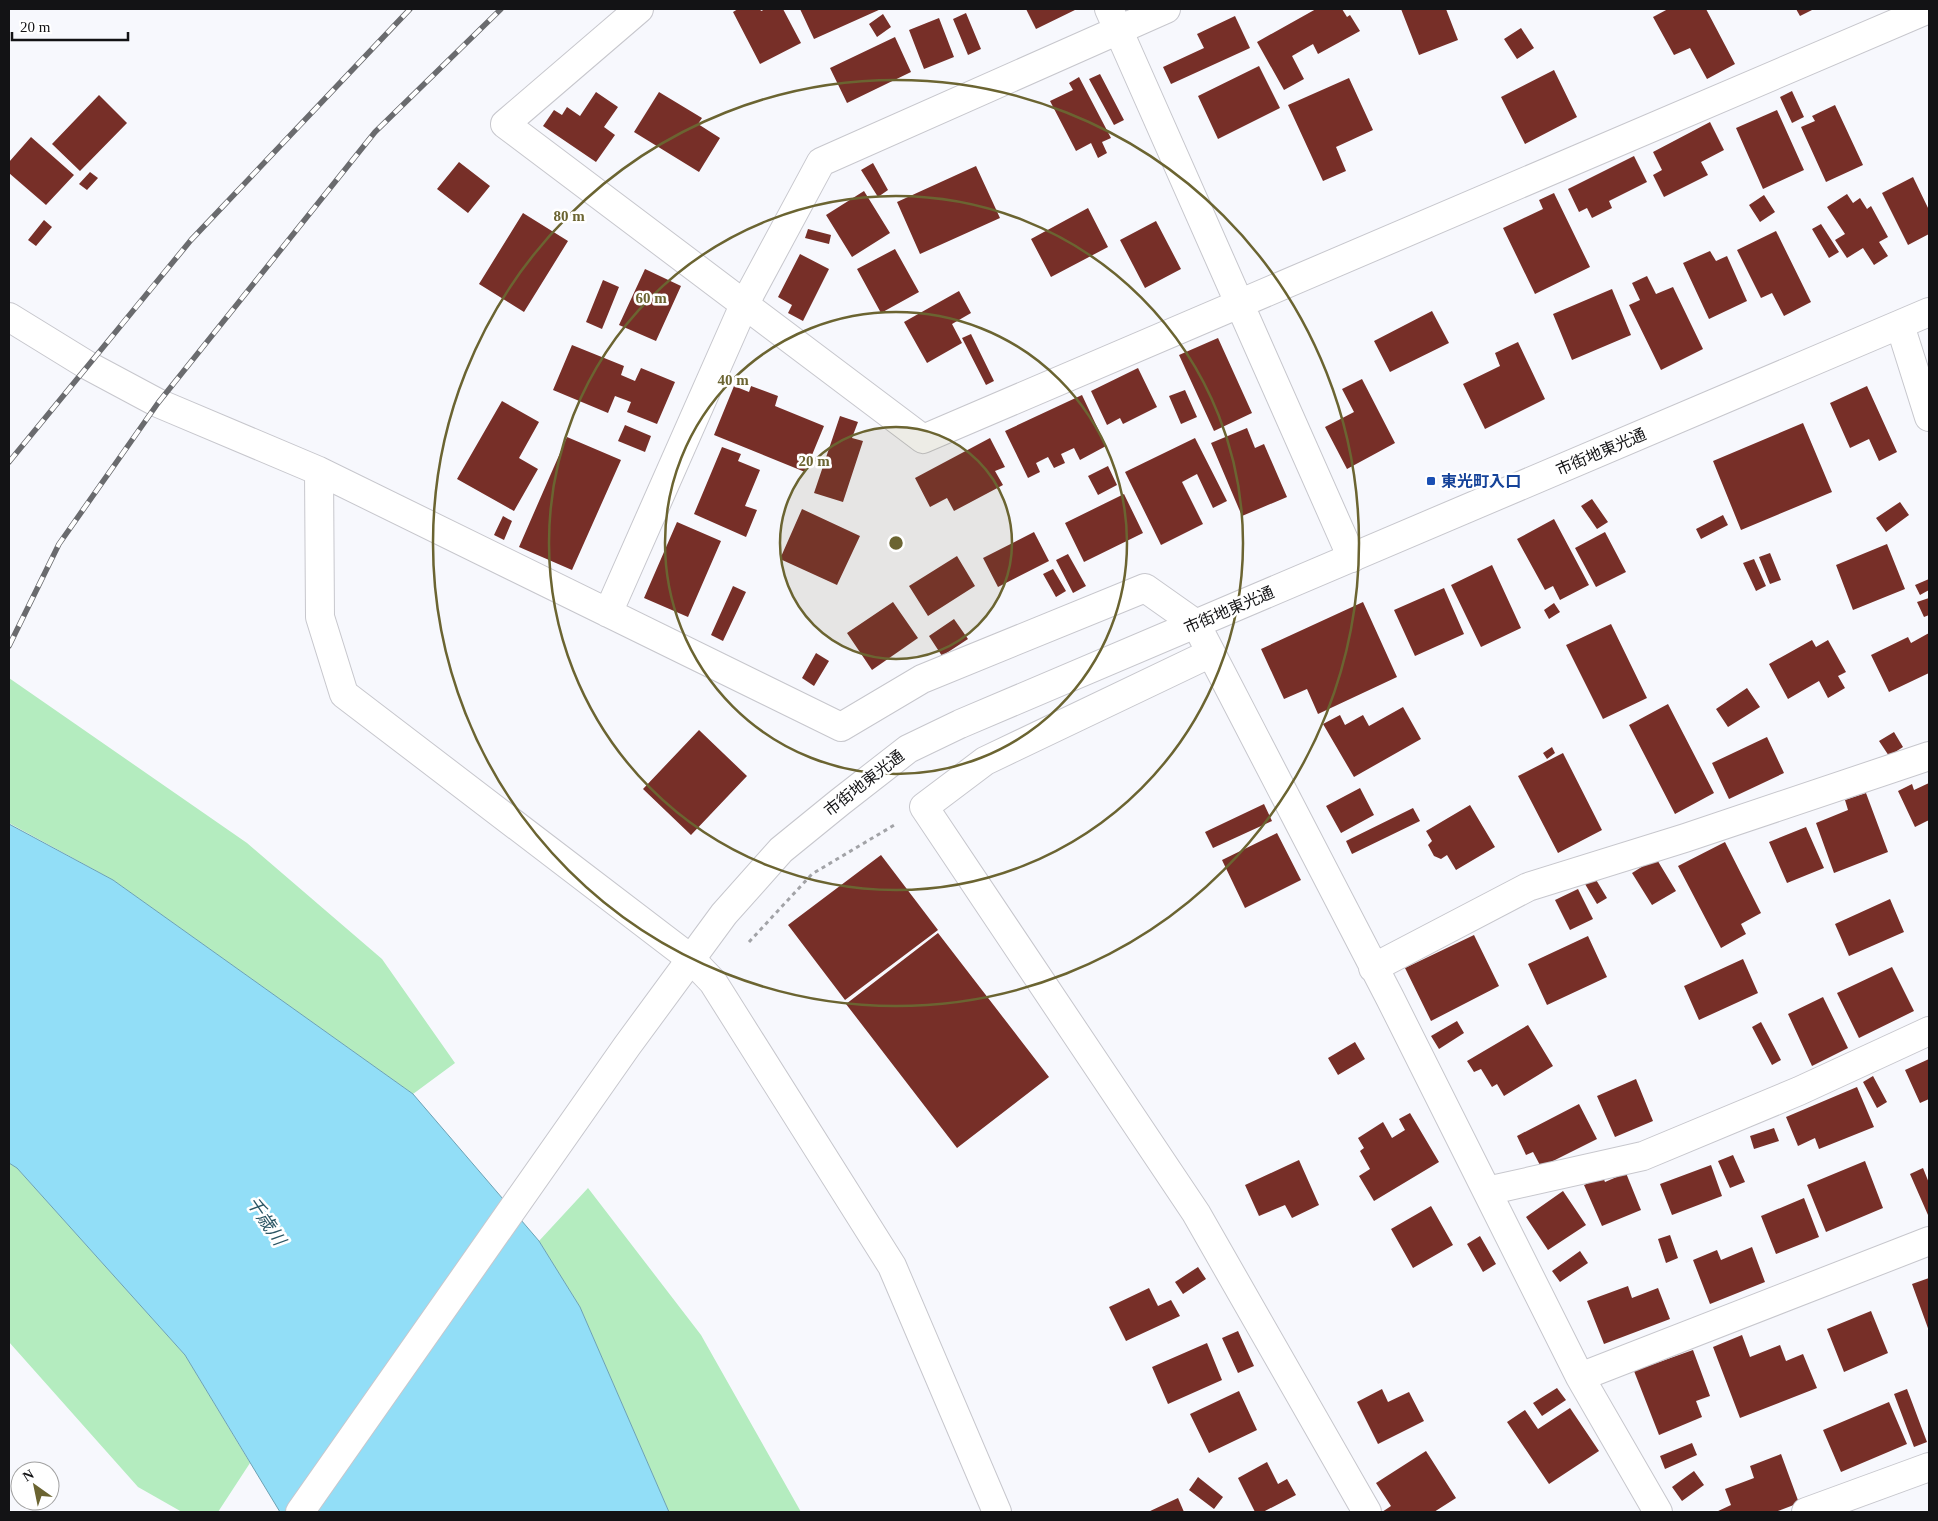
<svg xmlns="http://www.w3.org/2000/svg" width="1938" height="1521" viewBox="0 0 1938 1521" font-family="'Times New Roman','Noto Sans JP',serif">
<rect width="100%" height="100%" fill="#f7f8fd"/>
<path fill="#b4ecbf" d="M9,678L247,843L382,959L455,1063L413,1094L113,880L9,823Z
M9,1163L17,1168L185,1355L250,1463L218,1512H182L138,1487L9,1342Z
M588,1188L701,1335L801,1512H669L580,1307L539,1241Z"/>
<path fill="#92def7" stroke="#6ca1b3" d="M9,824L113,880L413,1094L539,1241L580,1307L669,1512H280L185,1355L17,1168L9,1163Z"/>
<path fill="#772f28" d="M738,9H760L761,11L766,9H783L801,43L760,64L733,12Z
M800,9H881L814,39Z
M1026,9H1077L1036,29Z
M1316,9H1342L1347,17L1350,15L1360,31L1318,54L1313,44L1292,56L1304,79L1284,90L1257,42Z
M1401,9H1446L1458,40L1419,55Z
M1668,9H1706L1735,64L1707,79L1690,48L1674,55L1653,17Z
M1796,9H1814L1800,16Z
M966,13L981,49L968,55L953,19Z
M883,14L891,27L877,37L869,24Z
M1235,16L1250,48L1171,84L1163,67L1204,48L1197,34Z
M939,18L954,57L924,69L909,30Z
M1521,28L1534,48L1517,59L1504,39Z
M895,37L911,72L847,103L830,68Z
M1259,66L1280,108L1218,139L1198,96Z
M1554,70L1577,117L1525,144L1501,97Z
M1100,74L1124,120L1114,125L1089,79Z
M1079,77L1111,138L1102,142L1107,153L1098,158L1091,143L1076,151L1050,101L1073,90L1069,83Z
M1349,78L1373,130L1336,147L1346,171L1323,181L1288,105Z
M1792,91L1804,117L1792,123L1780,97Z
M596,92L618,107L604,127L615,135L596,162L543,126L554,110L562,115L567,107L580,116Z
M659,92L702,118L698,124L720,138L699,172L634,132Z
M99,95L127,123L80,171L52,144Z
M1835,105L1863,165L1826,182L1801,127L1815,121L1812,116Z
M1777,110L1804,170L1763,189L1736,128Z
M1710,122L1724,150L1701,162L1708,175L1664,197L1653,175L1662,170L1653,152Z
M31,137L74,175L46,205L9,173V162Z
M1634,156L1647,182L1609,201L1612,208L1592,218L1587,208L1579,212L1568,189Z
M459,162L490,186L468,213L437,189Z
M873,163L888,190L878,197L861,170Z
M976,166L1000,218L920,254L897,202Z
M90,172L98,178L87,190L79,184Z
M1913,177L1929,210V234L1908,245L1882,193Z
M864,191L890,233L852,257L826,215Z
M1554,193L1590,267L1535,294L1503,228L1543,209L1539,200Z
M1847,194L1853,203L1860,198L1867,209L1871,206L1888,237L1879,242L1888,256L1874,265L1863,248L1847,258L1835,240L1845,234L1827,207Z
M1764,195L1775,212L1760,222L1749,205Z
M1088,208L1108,247L1051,277L1031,239Z
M523,213L568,241L524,312L479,284Z
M44,220L52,227L36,246L28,240Z
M1156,221L1181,269L1145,288L1120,240Z
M1821,224L1839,252L1829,258L1812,229Z
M808,229L831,235L829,244L805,238Z
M1776,231L1811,302L1784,316L1772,293L1761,298L1737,250Z
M895,249L919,292L881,313L857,269Z
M1710,251L1716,261L1727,256L1747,301L1709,319L1683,263Z
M800,254L829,269L803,321L788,313L792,305L778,297Z
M645,269L681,286L656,341L619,325Z
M1647,276L1656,294L1673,287L1703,349L1661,370L1629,305L1640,300L1632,283Z
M603,280L619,287L602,329L586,322Z
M1612,289L1631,335L1572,360L1553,314Z
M959,291L971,313L952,324L962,343L927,363L904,322Z
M1432,311L1449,343L1390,372L1374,341Z
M971,334L994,381L986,385L962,338Z
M1218,338L1252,413L1214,431L1179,355Z
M1518,342L1545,399L1485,429L1463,384L1500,366L1495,353Z
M572,345L624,366L621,375L635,381L641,368L675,382L657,424L627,412L631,402L615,396L608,413L553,390Z
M1138,368L1157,407L1123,424L1120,418L1107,425L1091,391Z
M1362,379L1395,443L1347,469L1325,427L1354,412L1342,389Z
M734,386L749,392L751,386L778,396L775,406L824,426L805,472L714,435Z
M1867,386L1897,452L1879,461L1869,439L1850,448L1830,403Z
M1185,390L1197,417L1181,424L1169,396Z
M1082,395L1106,446L1080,460L1074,448L1061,454L1065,463L1054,468L1048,457L1036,463L1040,472L1028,478L1005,431Z
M502,401L539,422L519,458L538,469L514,511L457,479Z
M840,416L858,422L852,438L863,441L843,502L814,493Z
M1803,423L1832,492L1741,530L1713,461Z
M625,425L651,436L645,452L618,441Z
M1247,428L1255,448L1264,444L1287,497L1242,516L1211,443Z
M567,437L621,460L572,570L519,547Z
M990,438L1005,467L995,471L1003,485L954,511L947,498L930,507L915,478Z
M1195,438L1227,501L1213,508L1197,474L1182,482L1203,524L1161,545L1125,472Z
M722,447L741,454L738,461L760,470L745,506L757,510L746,537L694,514Z
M1108,466L1117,485L1098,495L1088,476Z
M1124,494L1143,533L1084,562L1065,523Z
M1592,499L1608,522L1597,529L1581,506Z
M1900,502L1909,515L1886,532L1876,518Z
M802,509L860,536L837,585L780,559Z
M1723,515L1728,525L1701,539L1696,529Z
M503,516L512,521L504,540L494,535Z
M1554,519L1589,585L1560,600L1553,586L1545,590L1517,539Z
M677,522L721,541L688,617L644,598Z
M1034,532L1049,561L998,587L983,558Z
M1605,532L1626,572L1596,587L1575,548Z
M1887,544L1905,589L1853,610L1836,565Z
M1770,553L1781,580L1770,584L1759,557Z
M1068,554L1086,586L1073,593L1056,560Z
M957,556L975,586L928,616L909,586Z
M1754,559L1766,586L1756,591L1743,563Z
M1492,565L1521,628L1481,647L1451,585Z
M1053,569L1066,591L1056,597L1043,574Z
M1929,579V590L1920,595L1915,585Z
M733,586L746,592L723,641L711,635Z
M1444,588L1464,634L1415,656L1394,610Z
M1929,598V615L1924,617L1917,602Z
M893,602L918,638L872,670L847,633Z
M1363,602L1397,677L1318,714L1307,689L1284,699L1261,649Z
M1554,603L1560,612L1549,619L1544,610Z
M954,619L968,639L942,656L929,636Z
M1611,624L1647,698L1603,719L1566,645Z
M1929,633V673L1889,692L1871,655L1908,637L1911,643Z
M1812,640L1816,647L1828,640L1846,672L1838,676L1845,688L1828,698L1819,681L1788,699L1769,664Z
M816,653L829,661L814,686L802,678Z
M1747,688L1760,707L1728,727L1716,709Z
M1668,704L1714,793L1675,814L1629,725Z
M1403,707L1421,739L1354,777L1323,724L1340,715L1345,725L1363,715L1369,726Z
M699,730L747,776L691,835L643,789Z
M1894,732L1903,747L1889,756L1879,741Z
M1767,737L1784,773L1729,799L1712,763Z
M1552,747L1555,753L1547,759L1543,753Z
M1563,753L1602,830L1558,853L1518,776Z
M1929,783V820L1915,827L1898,791L1912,784L1914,790Z
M1360,788L1374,815L1341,833L1326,806Z
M1866,793L1888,852L1834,873L1816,823L1848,810L1845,800Z
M1264,804L1272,821L1213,848L1205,832Z
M1470,805L1495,847L1456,870L1447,855L1441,859L1434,856L1428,845L1432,841L1426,831Z
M1413,808L1420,821L1352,854L1346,841Z
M1806,827L1824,868L1787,883L1769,842Z
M1277,833L1301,880L1245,908L1222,860Z
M1725,842L1761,913L1741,924L1746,934L1721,948L1678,866Z
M881,855L938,930L845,1000L788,925Z
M1656,858L1676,891L1652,905L1632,873Z
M1595,878L1607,898L1597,904L1585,884Z
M1578,889L1593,919L1570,930L1555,900Z
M1890,899L1904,932L1849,956L1835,924Z
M938,933L1049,1077L957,1148L846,1004Z
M1474,935L1499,986L1431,1021L1405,968Z
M1588,936L1607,977L1547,1005L1528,964Z
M1743,959L1758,993L1699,1020L1684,986Z
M1892,967L1914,1011L1859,1038L1837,993Z
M1823,997L1848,1048L1812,1066L1788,1014Z
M1457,1021L1464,1033L1439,1049L1431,1036Z
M1761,1022L1781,1060L1772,1065L1752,1027Z
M1528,1025L1553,1066L1504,1096L1497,1084L1492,1087L1481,1069L1474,1072L1467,1061Z
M1355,1042L1365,1059L1338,1075L1328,1058Z
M1929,1059V1099L1920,1103L1905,1070Z
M1873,1076L1887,1102L1877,1108L1863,1082Z
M1636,1079L1653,1121L1615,1137L1597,1096Z
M1857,1087L1874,1127L1819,1149L1815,1138L1798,1146L1786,1117Z
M1579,1104L1597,1139L1541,1167L1533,1152L1526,1155L1517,1136Z
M1410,1113L1439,1162L1374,1201L1359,1176L1370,1169L1360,1151L1364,1148L1358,1138L1383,1122L1392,1138L1405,1130L1399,1119Z
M1774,1128L1779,1141L1754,1149L1750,1136Z
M1733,1155L1745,1182L1730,1188L1718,1161Z
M1299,1160L1319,1205L1292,1218L1285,1205L1259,1216L1245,1185Z
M1865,1161L1883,1208L1826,1232L1807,1185Z
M1711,1165L1722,1196L1672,1215L1660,1184Z
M1923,1168L1929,1183L1928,1215L1910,1174Z
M1626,1173L1641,1210L1602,1226L1584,1185L1603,1177L1605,1182Z
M1563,1191L1586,1225L1548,1250L1526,1217Z
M1804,1198L1819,1237L1776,1254L1761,1216Z
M1431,1206L1453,1245L1413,1268L1391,1229Z
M1670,1235L1678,1258L1666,1263L1658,1239Z
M1480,1236L1496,1264L1483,1272L1467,1244Z
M1752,1247L1765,1282L1710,1304L1693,1260L1717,1250L1721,1260Z
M1580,1251L1588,1263L1560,1282L1552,1271Z
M1198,1267L1206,1279L1183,1294L1175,1282Z
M1929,1278V1331L1912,1284Z
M1628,1286L1632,1298L1658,1288L1670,1319L1604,1344L1587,1301Z
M1149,1288L1158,1306L1171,1300L1180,1316L1126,1341L1109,1307Z
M1871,1311L1888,1353L1844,1372L1827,1329Z
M1238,1331L1254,1366L1238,1373L1222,1338Z
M1742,1335L1750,1357L1780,1345L1786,1361L1803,1354L1817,1388L1740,1418L1713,1347Z
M1207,1343L1222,1380L1168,1404L1152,1367Z
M1693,1350L1710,1396L1696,1401L1702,1417L1659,1435L1634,1371Z
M1557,1388L1566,1400L1542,1416L1533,1403Z
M1382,1389L1388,1402L1409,1392L1424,1421L1378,1444L1357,1402Z
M1907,1389L1927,1442L1914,1447L1894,1394Z
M1239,1391L1257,1430L1209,1453L1190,1414Z
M1889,1402L1907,1444L1841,1472L1823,1430Z
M1570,1408L1599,1451L1549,1484L1507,1422L1525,1410L1538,1429Z
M1692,1443L1697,1455L1665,1469L1660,1456Z
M1426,1451L1456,1498L1434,1512H1382L1391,1506L1376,1483Z
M1781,1454L1799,1503L1775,1512H1716L1731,1505L1725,1489L1754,1478L1750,1466Z
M1267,1462L1278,1484L1287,1479L1296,1495L1263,1512H1255L1238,1478Z
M1694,1471L1704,1485L1682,1501L1672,1487Z
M1198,1477L1223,1497L1214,1509L1189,1490Z
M1178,1498L1184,1512H1148Z"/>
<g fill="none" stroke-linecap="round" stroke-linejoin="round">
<defs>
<path id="minor" d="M639,9L505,124L923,439L1929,9
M1109,9L1352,558
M9,317L87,365L158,403L319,471L841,727L922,679L1145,588L1196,624L1390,998L1580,1377L1658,1512
M1900,325L1929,417
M319,471L320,617L344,694L691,959L713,982L892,1266L997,1512
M608,613L744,305L821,162L1166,9
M1211,653L985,761L924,807L1196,1213L1367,1512
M1373,968L1528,887L1685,838L1929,756
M1487,1191L1643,1156L1799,1091L1929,1031
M1580,1377L1929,1241
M1806,1512L1929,1467"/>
<path id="tertiary" d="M300,1512L627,1046L724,914L781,850L840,802L908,749L960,724L1929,312"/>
</defs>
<use href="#minor" stroke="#c7c7cd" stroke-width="30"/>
<use href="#tertiary" stroke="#c7c7cd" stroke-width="30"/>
<path stroke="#a2a3a7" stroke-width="3" stroke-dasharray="4 4" stroke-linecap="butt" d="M749,942L812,874L896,824"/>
<use href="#minor" stroke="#fff" stroke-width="28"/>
<use href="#tertiary" stroke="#fff" stroke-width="28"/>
<defs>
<path id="rail" d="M9,462L191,240L410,9
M9,646L59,544L158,403L375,132L501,9"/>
</defs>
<use href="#rail" stroke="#6a6b6e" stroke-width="5.5"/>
<use href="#rail" stroke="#fff" stroke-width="4" stroke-dasharray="11" stroke-linecap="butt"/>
</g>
<circle cx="896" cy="543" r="116" fill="#6b6431" fill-opacity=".12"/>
<g fill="none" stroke="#6b6431" stroke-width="2.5">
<circle cx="896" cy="543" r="116"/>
<circle cx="896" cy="543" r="231"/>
<circle cx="896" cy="543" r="347"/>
<circle cx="896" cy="543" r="463"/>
</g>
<rect fill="#1a4fb4" stroke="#fff" stroke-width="2" x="1426" y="476" width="10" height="10" rx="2.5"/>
<g text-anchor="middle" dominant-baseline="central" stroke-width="5" stroke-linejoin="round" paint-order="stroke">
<g font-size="16" fill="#131315" stroke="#fff">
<text transform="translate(1601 452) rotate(-23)">市街地東光通</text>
<text transform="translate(1229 610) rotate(-23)">市街地東光通</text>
<text transform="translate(864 783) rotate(-38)">市街地東光通</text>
</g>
<g font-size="16" font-weight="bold" fill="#164399" stroke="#fff" text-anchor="start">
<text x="1441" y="481">東光町入口</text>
</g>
<g font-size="18" font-style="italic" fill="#2b5664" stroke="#fff">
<text transform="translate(266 1221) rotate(56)">千歳川</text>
</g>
</g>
<circle cx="896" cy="543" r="8" fill="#6b6431" stroke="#fff" stroke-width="2.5"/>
<g font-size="15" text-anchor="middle" font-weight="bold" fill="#6b6431" stroke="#fff" stroke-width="5" stroke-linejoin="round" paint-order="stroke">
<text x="569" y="221">80 m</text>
<text x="651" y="303">60 m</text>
<text x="733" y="385">40 m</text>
<text x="814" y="466">20 m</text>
</g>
<rect width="1938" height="1521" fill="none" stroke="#131315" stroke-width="20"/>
<g transform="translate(35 1486) rotate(327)"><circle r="24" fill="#ffffff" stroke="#a1a1a1"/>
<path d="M0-4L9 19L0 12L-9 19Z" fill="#6b6431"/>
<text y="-8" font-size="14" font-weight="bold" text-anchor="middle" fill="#131315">N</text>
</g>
<path d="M12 32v8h116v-8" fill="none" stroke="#131315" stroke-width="2.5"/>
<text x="20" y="32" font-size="15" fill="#131315" stroke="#ffffff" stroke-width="4" paint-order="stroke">20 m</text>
</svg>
